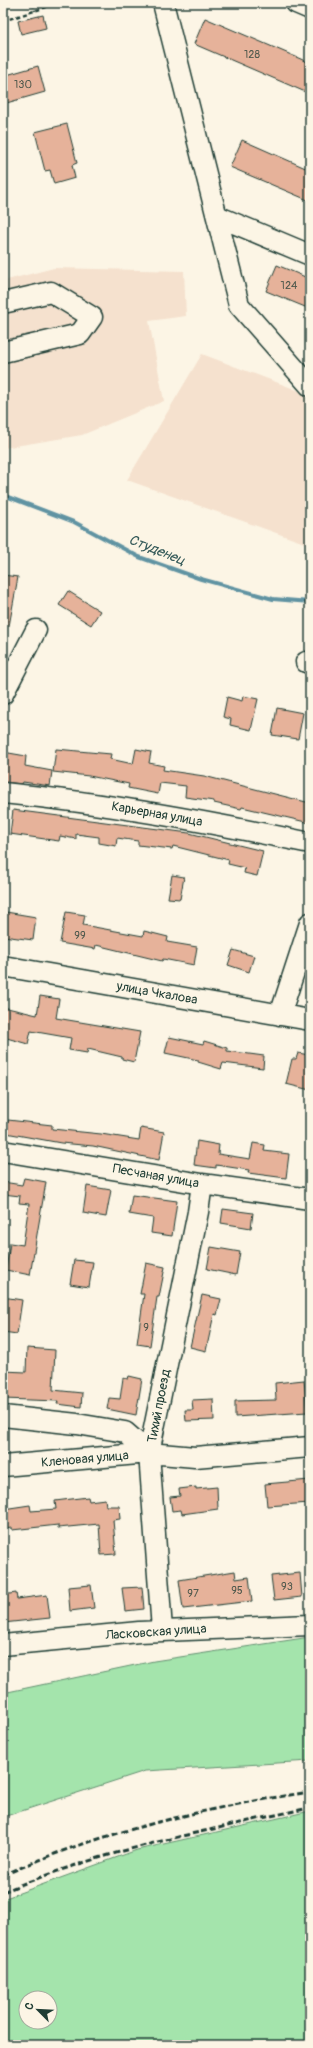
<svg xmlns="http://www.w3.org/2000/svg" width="313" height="2048" viewBox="0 0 313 2048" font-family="Pangolin,sans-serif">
<rect width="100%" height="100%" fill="#fcf5e5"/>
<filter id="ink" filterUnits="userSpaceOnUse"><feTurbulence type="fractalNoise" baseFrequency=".025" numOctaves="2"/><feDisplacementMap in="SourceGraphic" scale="8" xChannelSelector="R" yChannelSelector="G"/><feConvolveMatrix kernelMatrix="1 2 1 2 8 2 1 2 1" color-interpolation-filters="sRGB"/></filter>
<g filter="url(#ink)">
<path fill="#f5e1ce" d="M54,268L184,271L186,316L149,321L164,401L82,435L3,448V281Z
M202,354L310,395V545L127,480Z"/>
<path fill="#a4e4ac" stroke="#629070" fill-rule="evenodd" d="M310,1637V1761L145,1771L3,1817V1693L154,1661Z
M310,1811V2045H3V1899L137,1850ZM26,1998H50V2022H26Z"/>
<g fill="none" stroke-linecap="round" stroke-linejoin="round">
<path stroke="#6093a2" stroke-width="4" d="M3,495L74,522L139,557L201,579L273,599L310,602"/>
</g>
<path fill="#e6b29a" stroke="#1f3d34" d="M43,15L46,28L21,34L18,21Z
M205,18L310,63V94L194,44Z
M38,66L45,92L3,104V76Z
M67,124L77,163L72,165L75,178L54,184L50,170L45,171L35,132Z
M242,140L310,170V201L230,167Z
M277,265L310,279V309L266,291Z
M3,575L18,577L9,626H3Z
M68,591L100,611L91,625L59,605Z
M243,696L258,699L251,730L230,725L231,719L223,717L227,697L242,701Z
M277,708L303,713L298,739L272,735Z
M56,749L111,754L110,759L133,764L136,749L151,752L149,763L164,766L163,770L204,776L310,803V823L242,807L241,809L214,803V801L185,797L186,786L160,783L158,794L128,788L129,784L89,776L53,772Z
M3,752L26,756L25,766L52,771L50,786L23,782L22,784L3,782Z
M13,810L189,833L263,851L257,876L244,873L245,868L228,864L229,860L173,846L172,849L138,845V841L117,838L116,846L99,843V837L76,834V839L60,836L59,841L10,834Z
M172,875L184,877L180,899L168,898Z
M6,912L36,917L33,940L3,936Z
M66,912L85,915L83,925L143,936L144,931L168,937L167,942L197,947L194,965L163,959L162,961L96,945L95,949L60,943Z
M233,950L254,956L249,972L228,965Z
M40,996L59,999L56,1018L140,1032L134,1062L122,1059V1057L88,1049L87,1053L69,1050L71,1038L31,1031L28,1044L3,1037V1007L37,1015Z
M169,1037L203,1044L204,1041L227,1048V1051L264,1056L263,1068L223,1063L221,1069L198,1062V1060L165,1053Z
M298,1053L309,1055L307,1062L310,1063V1090L286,1084L292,1059H296Z
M8,1120L52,1125V1129L101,1134L139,1140L141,1128L164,1132L159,1160L93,1146L61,1143L6,1133Z
M197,1141L219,1145L218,1154L250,1159L253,1143L265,1145L264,1151L289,1154L286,1178L248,1173L249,1170L216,1165V1168L194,1165Z
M24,1178L46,1182L30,1275L6,1270L10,1243L23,1245L29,1204L19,1203L20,1196L3,1194V1182L22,1185Z
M87,1186L111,1190L106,1217L83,1213Z
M132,1195L177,1201L172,1236L151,1233L153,1218L129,1214Z
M223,1209L253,1213L251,1228L221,1223Z
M211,1247L240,1252L236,1275L207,1269Z
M74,1260L93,1262L89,1287L70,1284Z
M146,1263L165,1267L159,1297H157L150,1346L137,1344L144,1294H140Z
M202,1295L221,1299L217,1315L214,1314L206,1351L190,1347Z
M3,1297L22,1300L17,1334L3,1332Z
M27,1348L55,1350L53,1390L82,1393L81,1407L57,1404L58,1401L3,1399V1371L26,1372Z
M129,1376L142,1379L136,1415L107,1409L109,1398L120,1399L123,1378L128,1379Z
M304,1380L307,1412L235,1417V1401L276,1400L275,1383Z
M213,1399L214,1420L186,1421L185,1410H193L192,1400Z
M310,1480V1503L267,1506L265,1484Z
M196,1487V1489L217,1487L218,1509L182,1514L181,1510L172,1511L170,1497L180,1496L179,1489Z
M88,1497L89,1501L105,1499L106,1506H119L120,1519L113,1520L116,1554L101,1555L99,1524L58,1528V1525L12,1530V1528L3,1529V1509L30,1505L31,1511L56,1509L55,1501Z
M235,1571L236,1579L249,1577L252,1601L183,1609L179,1580Z
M300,1573L302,1597L274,1600L271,1576Z
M91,1585L94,1608L70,1611L68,1587Z
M142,1587L144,1609L125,1611L122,1588Z
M16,1593L17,1599L47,1595L50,1618L3,1623V1595Z"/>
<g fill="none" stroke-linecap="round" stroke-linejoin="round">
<defs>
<path id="minor" d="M163,3L239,305L310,386
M296,3L310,9
M217,216L310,255
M3,303L51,292L92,317L80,334L3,352
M306,662L310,663
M3,694L36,630
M3,793C107,803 208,822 310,843
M3,966L310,1020
M280,1015L310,923
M3,1151L202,1184L310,1199
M3,1416L77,1424L125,1432L149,1453
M3,1466L149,1453L195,1457L310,1447
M162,1630L149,1453L198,1212L202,1184
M3,1645L139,1632L310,1625"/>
</defs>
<use href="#minor" stroke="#1f3d34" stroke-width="23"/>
<path stroke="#1f3d34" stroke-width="2.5" stroke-dasharray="4 3" stroke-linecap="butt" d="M33,3L35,11
M3,21L59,3"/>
<use href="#minor" stroke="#fcf5e5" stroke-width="20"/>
<path stroke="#1f3d34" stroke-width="3" stroke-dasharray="6 3" stroke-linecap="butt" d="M3,1875C25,1866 46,1857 68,1849C147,1822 228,1804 310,1792
M3,1892C67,1865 133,1847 200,1832C237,1824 273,1815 310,1808"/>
</g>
</g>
<g text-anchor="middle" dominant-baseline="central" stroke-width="3" stroke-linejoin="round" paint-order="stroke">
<g font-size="11" fill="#515a4e">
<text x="252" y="54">128</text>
<text x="23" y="84">130</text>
<text x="289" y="285">124</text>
<text x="80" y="935">99</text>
<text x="146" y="1327">9</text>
<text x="287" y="1586">93</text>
<text x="237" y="1590">95</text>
<text x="193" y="1593">97</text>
</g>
<g font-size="13" fill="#1f3d34" stroke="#fcf5e5">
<text transform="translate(157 814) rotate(10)">Карьерная улица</text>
<text transform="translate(157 993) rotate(10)">улица Чкалова</text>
<text transform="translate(156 1176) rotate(10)">Песчаная улица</text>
<text transform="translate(159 1406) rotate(-79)">Тихий проезд</text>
<text transform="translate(85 1459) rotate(-5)">Кленовая улица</text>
<text transform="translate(156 1632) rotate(-4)">Ласковская улица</text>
</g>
<g font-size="14" font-style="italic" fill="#355a59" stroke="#fcf5e5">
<text transform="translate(157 550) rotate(22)">Студенец</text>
</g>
</g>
<rect width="313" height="2048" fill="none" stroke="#fcf5e5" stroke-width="16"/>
<rect x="8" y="8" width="297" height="2032" fill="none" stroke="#1f3d34" stroke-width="1.5" filter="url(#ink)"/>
<g transform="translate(38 2010) rotate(294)"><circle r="19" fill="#fcf5e5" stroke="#a4ab9e"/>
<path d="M0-3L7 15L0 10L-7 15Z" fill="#1f3d34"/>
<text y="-6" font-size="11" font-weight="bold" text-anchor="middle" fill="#1f3d34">С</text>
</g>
</svg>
